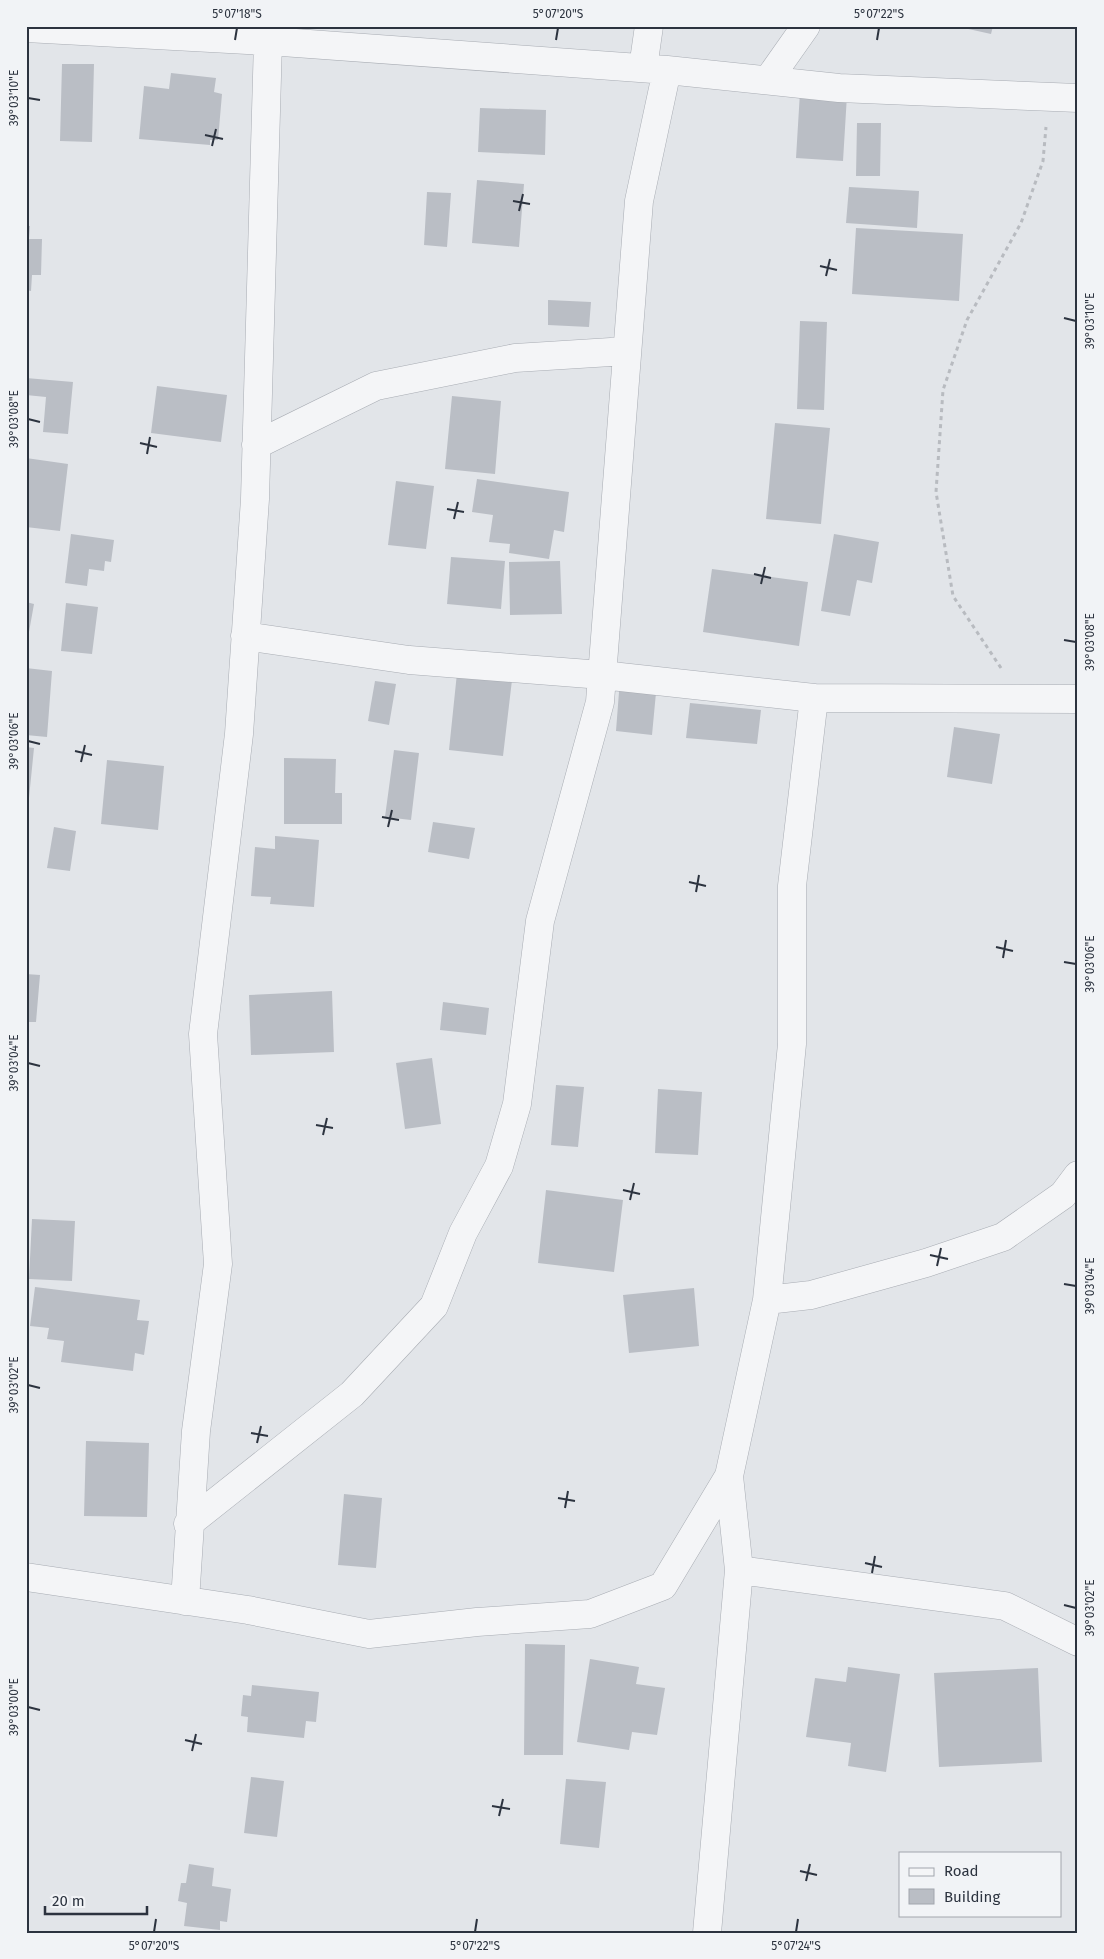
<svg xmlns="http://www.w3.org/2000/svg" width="1104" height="1959" viewBox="0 0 1104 1959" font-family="'Fira Sans',sans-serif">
<rect width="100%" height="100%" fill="#e2e5e9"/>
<path fill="#babec5" d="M955,26H993L991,34Z
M62,64H94L92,142L60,141Z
M171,73L216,78L214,92L222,94L218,140H210V145L139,139L144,86L169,89Z
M800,92L847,95L843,161L796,158Z
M480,108L546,110L545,155L478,152Z
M857,123H881L880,176H856Z
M477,180L524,184L519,247L472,243Z
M849,187L919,191L917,228L846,223Z
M427,192L451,193L447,247L424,245Z
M26,226H30L29,239H42L41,275H32L31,291L26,290Z
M856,228L963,234L959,301L852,294Z
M548,300L591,302L589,327L548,325Z
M800,321L827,322L824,410L797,409Z
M26,378L73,382L68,434L43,432L46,397L26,395Z
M157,386L227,395L221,442L151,433Z
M452,396L501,401L495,474L445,469Z
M775,423L830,428L821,524L766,519Z
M26,458L68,464L60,531L26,527Z
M477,479L569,492L564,532L554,530L549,559L509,553L510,544L489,542L493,515L472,512Z
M396,481L434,486L426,549L388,545Z
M71,534L114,540L111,562L105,561L104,571L89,569L87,586L65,583Z
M834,534L879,542L872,583L857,580L850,616L821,611Z
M451,557L505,561L501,609L447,604Z
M560,561L562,614L510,615L509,562Z
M712,569L808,582L799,646L703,632Z
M26,602L34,604L27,643H26Z
M66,603L98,607L92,654L61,651Z
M26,668L52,671L47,737L26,735Z
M457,673L512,680L503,756L449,750Z
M620,679L657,682L652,735L616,731Z
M375,681L396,684L389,725L368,721Z
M690,703L761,710L757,744L686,738Z
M954,727L1000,734L992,784L947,777Z
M26,747L34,748L29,798L26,797Z
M394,750L419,753L411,820L385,817Z
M284,758L336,759L335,793H342V824H284Z
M107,760L164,766L158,830L101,824Z
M433,822L475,828L469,859L428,852Z
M54,827L76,831L70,871L47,868Z
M275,836L319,840L314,907L270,904L271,897L251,896L255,847L275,849Z
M26,974L40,975L36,1022H26Z
M332,991L334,1052L251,1055L249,995Z
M443,1002L489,1008L486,1035L440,1030Z
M432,1058L441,1124L405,1129L396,1063Z
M556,1085L584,1087L578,1147L551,1145Z
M658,1089L702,1092L698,1155L655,1153Z
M546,1190L623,1200L614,1272L538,1263Z
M32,1219L75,1221L72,1281L29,1279Z
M35,1287L140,1300L137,1320L149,1321L144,1355L135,1353L133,1371L61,1362L64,1341L47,1339L49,1328L30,1326Z
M694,1288L699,1346L629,1353L623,1295Z
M86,1441L149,1443L147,1517L84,1516Z
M344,1494L382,1498L376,1568L338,1565Z
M525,1644L565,1645L563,1755H524Z
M590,1659L639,1667L636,1684L665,1688L657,1735L632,1732L629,1750L577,1742Z
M848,1667L900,1674L886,1772L848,1766L851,1743L806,1737L815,1678L846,1682Z
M1038,1668L1042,1762L939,1767L934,1673Z
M252,1685L319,1692L316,1722L306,1721L304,1738L247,1732L248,1717L241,1716L243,1695L251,1696Z
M251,1777L284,1781L277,1837L244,1833Z
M566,1779L606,1782L599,1848L560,1844Z
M189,1864L214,1868L212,1886L231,1889L227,1922L220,1921V1930L184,1926L187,1903L178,1901L181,1883H186Z"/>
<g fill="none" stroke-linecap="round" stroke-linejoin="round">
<defs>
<path id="street" d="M26,28L268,41L667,70L839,88L1078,98
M643,68L649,26
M768,80L806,26
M256,445L376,386L515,358L627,351
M245,636L409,660L602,675L814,698L1078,699
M767,1300L811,1295L926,1263L1003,1237L1063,1195L1078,1175
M188,1524L352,1394L434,1306L463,1233L499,1166L517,1104L540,921L600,702L639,201L667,70
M739,1570L1005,1606L1078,1642
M26,1577L248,1610L369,1634L477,1622L590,1614L663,1586L729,1476L767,1300L792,1044V886L814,698
M185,1601L196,1431L218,1264L203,1034L239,734L255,499L268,41
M707,1933L739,1570L729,1476"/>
</defs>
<use href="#street" stroke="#a8acb3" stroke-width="29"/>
<path stroke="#b8bbc0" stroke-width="3" stroke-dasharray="4 4" stroke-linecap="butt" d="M1001,668L953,596L936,492L943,390L967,320L1021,223L1043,161L1046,127"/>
<use href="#street" stroke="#f4f5f7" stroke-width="28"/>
</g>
<path fill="none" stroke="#2c333f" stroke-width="2" d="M235,40L237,28M556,40L558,28M877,40L879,28M28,98L40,100M205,135L223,139M212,146L216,129M513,201L530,204M519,211L523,194M820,266L837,270M826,276L830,259M1064,318L1076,321M28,419L40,422M140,443L157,447M147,454L150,437M447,509L464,512M454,519L458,502M754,574L771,578M761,584L765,567M1064,640L1076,642M28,741L40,744M75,751L92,755M81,762L85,745M382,817L399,820M388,827L392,810M689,882L706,886M696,892L699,875M996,947L1013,951M1003,958L1006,940M1064,962L1076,964M28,1063L40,1066M316,1125L333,1128M323,1135L327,1118M623,1190L640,1194M630,1200L634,1183M930,1255L948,1259M937,1266L941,1248M1064,1284L1076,1286M28,1385L40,1388M251,1433L268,1436M257,1443L261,1426M558,1498L575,1501M565,1508L568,1491M865,1563L882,1567M872,1573L875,1556M1064,1605L1076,1608M28,1707L40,1710M185,1740L202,1744M192,1751L196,1734M492,1806L510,1809M499,1816L503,1799M800,1871L817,1875M806,1881L810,1864M154,1932L156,1919M475,1932L477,1919M796,1932L798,1919"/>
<rect width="1104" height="1959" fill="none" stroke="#f1f3f6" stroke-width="55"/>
<rect x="899" y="1852" width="162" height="65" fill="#f1f3f6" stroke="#a2a6ad"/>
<rect x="909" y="1868" width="25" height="8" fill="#f4f5f7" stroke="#a2a6ad"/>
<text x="944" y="1876" font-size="15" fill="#2c333f">Road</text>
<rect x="909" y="1889" width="25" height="15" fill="#babec5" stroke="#a2a6ad"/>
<text x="944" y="1902" font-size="15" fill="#2c333f">Building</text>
<path d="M45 1906v8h102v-8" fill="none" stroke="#2c333f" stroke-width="2.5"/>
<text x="52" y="1906" font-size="15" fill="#2c333f" stroke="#f1f3f6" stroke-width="4" paint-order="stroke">20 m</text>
<rect x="28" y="28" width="1048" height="1904" fill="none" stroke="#2c333f" stroke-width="2"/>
<g font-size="12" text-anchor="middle" fill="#2c333f">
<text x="237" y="18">5°07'18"S</text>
<text x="558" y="18">5°07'20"S</text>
<text x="879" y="18">5°07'22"S</text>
<text transform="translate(14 98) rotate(-90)" y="4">39°03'10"E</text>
<text transform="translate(1090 321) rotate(-90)" y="4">39°03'10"E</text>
<text transform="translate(14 419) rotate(-90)" y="4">39°03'08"E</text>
<text transform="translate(1090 642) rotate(-90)" y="4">39°03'08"E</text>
<text transform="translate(14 741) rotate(-90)" y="4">39°03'06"E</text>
<text transform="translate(1090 964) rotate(-90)" y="4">39°03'06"E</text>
<text transform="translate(14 1063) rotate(-90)" y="4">39°03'04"E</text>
<text transform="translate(1090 1286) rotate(-90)" y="4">39°03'04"E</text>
<text transform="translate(14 1385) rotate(-90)" y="4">39°03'02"E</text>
<text transform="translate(1090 1608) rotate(-90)" y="4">39°03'02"E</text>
<text transform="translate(14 1707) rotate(-90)" y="4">39°03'00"E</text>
<text x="154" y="1950">5°07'20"S</text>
<text x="475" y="1950">5°07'22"S</text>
<text x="796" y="1950">5°07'24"S</text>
</g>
</svg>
